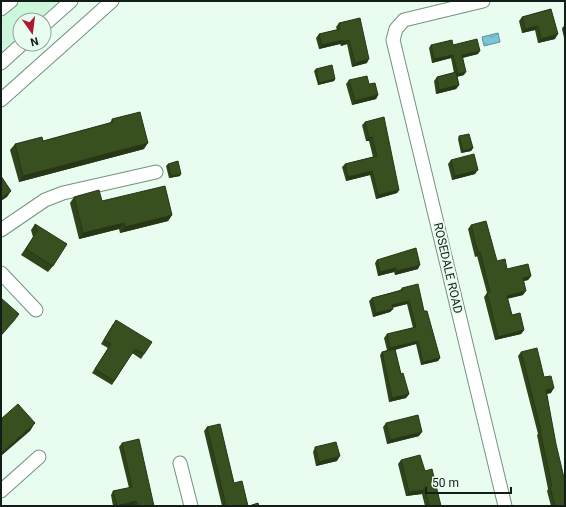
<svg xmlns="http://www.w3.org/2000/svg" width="566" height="507" viewBox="0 0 566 507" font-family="Roboto,sans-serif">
<defs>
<pattern id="water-waves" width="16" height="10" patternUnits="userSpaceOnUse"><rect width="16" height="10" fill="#7bc5d7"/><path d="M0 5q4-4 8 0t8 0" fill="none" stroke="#69a9b8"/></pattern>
</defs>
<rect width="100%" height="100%" fill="#e8fdf0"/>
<path fill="#ccf7dd" d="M1,1H59L38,20H20V36L1,53Z"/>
<path fill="url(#water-waves)" stroke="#5b939d" d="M498,33L500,42L484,46L482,37Z"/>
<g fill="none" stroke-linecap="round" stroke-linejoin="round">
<defs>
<path id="minor" d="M483,1L404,20L396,29L393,40L505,506
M1,9L11,1
M44,25L71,1
M1,63L22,44
M1,100L112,1
M1,230L45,200L63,193L156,172
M1,273L36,310
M180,463L191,506
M1,491L39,457"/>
</defs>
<use href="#minor" stroke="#72927f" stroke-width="15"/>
<use href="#minor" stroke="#fff" stroke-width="13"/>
</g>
<path fill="#30441c" d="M551,9L555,39L538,43L535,30L522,33L519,21L522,17Z
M339,23L367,63L352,67L347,44L341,46L340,44L319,49L316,38L319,34L337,30L336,27Z
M563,27H565V42L562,29Z
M431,45H453L478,54L463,58L464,75L457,77L459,85L456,89L436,94L434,81L437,77L454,73L451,58L432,63L429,48Z
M316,69L335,79L334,81L318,85L314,71Z
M349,80L369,84L378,95L376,99L352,105L346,84Z
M112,119L144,149L19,182L10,150L15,144L43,141L110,123Z
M365,122L399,190L397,193L376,199L370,175L346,181L342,167L345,164L373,157L369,141H366L362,125Z
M459,136L473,148L471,151L461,153L458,139Z
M451,160L475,174L452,180L448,164Z
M168,164L180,176L169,178L166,166Z
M74,197L102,201L172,215L168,221L120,233L119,229L79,239L70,203Z
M35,224L53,266L48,272L21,255L33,237L31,230Z
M471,225L497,261L507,269L531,276L528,280L523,281V295L507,299L512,315L524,330L521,334L495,340L484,297L487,293L477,256L475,257L468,229Z
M377,260L418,269L395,275L394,272L378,276L375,263Z
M402,288L424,311L440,358L438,361L421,365L416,344L395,350L401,374L409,394L406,398L389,402L380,355L382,352L387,350L384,338L387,334L413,328L407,304L392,308L393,309L390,312L373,317L369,301L372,298L400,290Z
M113,324L152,342L141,359L132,353L112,385L92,373L108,348L101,344Z
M521,352L544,377L551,393L547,394L565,506H551L547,491L548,489L537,435L538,434L518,356Z
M386,423L419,436L387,444L383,427Z
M207,427L234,483L248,506H222L204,431Z
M122,443L154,506H134V505L128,506H113L111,495L113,491L129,488L119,447Z
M315,447L337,461L316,466L313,452Z
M401,460L425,471L441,506H425L422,494L406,496L398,464Z"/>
<path fill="#273716" d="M538,26L535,30L522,33L525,29Z
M558,34L555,39L538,43L541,39Z
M343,40L340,44L319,49L322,45Z
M349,40L347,44L341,46L343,42Z
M480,51L478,54L460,58L462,55Z
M453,55L451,58L432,63L434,59Z
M369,59L367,63L352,67L355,63Z
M466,72L464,75L455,77L458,74Z
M335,79L334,81L318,85L319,83Z
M459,85L456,89L436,94L439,90Z
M378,95L376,99L352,105L355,101Z
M372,137L369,141H366L369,138Z
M148,143L144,149L19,182L23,176Z
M473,148L471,151L461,153L463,151Z
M478,170L475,174L452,180L455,176Z
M372,171L370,175L346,181L348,177Z
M181,174L180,176L169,178L171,176Z
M399,190L397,193L376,199L378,195Z
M11,191L7,197L1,201V198Z
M172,215L168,221L120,233L125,227Z
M124,223L119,229L79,239L83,233Z
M480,252L477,256L475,257L478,253Z
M420,265L418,269L395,275L397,271Z
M396,268L394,272L378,276L380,272Z
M531,276L528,280L520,282L523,278Z
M526,291L523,295L504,299L507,296Z
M409,301L407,304L389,308L392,305Z
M393,309L390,312L373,317L376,313Z
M19,314L15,320L1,336L2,334Z
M524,330L521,334L495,340L498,337Z
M418,341L416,344L388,351L390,348Z
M440,358L438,361L421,365L423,362Z
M554,388L551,393L543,394L546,390Z
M409,394L406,398L389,402L392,398Z
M35,423L30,431L1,456V453Z
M422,432L419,436L387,444L390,440Z
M340,456L337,461L316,466L319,462Z
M425,490L422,494L406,496L409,492Z
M136,501L134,505L128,506H116Z"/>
<path fill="#384f20" stroke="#273716" d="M551,9L558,34L541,39L538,26L525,29L522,17Z
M360,18L369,59L355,63L349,40L343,42V40L322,45L319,34L340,29L339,23Z
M563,27H565V34Z
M477,39L480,51L462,55L466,72L458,74L453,55L434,59L431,45L452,40L453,45Z
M332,65L335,79L319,83L316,69Z
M456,72L459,85L439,90L437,77Z
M367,76L369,84L375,83L378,95L355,101L349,80Z
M140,112L148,143L23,176L15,144L42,137L43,141L113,122L112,119Z
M384,117L399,190L378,195L372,171L348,177L345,164L377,156L372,137L369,138L365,122Z
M469,134L473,148L463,151L459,136Z
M474,154L478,170L455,176L451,160Z
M178,161L181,174L171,176L168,164Z
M1,176L11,191L1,198Z
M165,186L172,215L125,227L124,223L83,233L74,197L99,190L102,201Z
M486,221L497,261L505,259L507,269L528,264L531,276L523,278L526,291L507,296L512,315L520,313L524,330L498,337L487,293L490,292L480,252L478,253L471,225Z
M35,224L67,244L53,266L26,249L37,231Z
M416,248L420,265L397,271L396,268L380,272L377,260Z
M418,284L424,311H427L440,358L423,362L418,341L390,348L387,334L416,327L409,301L392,305L393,309L376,313L372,298L403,290L402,288Z
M1,298L19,314L2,334L1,333Z
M116,320L152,342L144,354L135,349L114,381L95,369L111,344L104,340Z
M537,348L544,377L551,376L554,388L546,390L556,444L565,482V506H555L550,487L552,486L540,431H541L521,352Z
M395,349L401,374L403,373L409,394L392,398L382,352Z
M18,404L35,423L1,453V419Z
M418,415L422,432L390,440L386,423Z
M220,424L234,483L242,481L248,506H226L207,427Z
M139,439L154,506H138L136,501L117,506L113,491L132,487L122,443Z
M336,442L340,456L319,462L315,447Z
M420,455L425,471L432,469L441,506H429L425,490L409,492L401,460Z
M258,503L259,506H249Z"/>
<g text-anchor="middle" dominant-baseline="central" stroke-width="4" stroke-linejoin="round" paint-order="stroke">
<g font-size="12" fill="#111d16" stroke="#e8fdf0">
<text transform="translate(448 268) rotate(77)">ROSEDALE ROAD</text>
</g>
</g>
<rect width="566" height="507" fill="none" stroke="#111d16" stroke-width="4"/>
<g transform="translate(32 32) rotate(166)"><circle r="19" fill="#e8fdf0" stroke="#92a399"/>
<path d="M0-3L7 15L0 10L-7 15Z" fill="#ad1832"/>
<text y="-6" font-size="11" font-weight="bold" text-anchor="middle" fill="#111d16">N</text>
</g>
<path d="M426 487v6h85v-6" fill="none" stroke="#111d16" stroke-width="2"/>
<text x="432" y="487" font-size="12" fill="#111d16" stroke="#e8fdf0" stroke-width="3" paint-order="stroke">50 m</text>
</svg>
